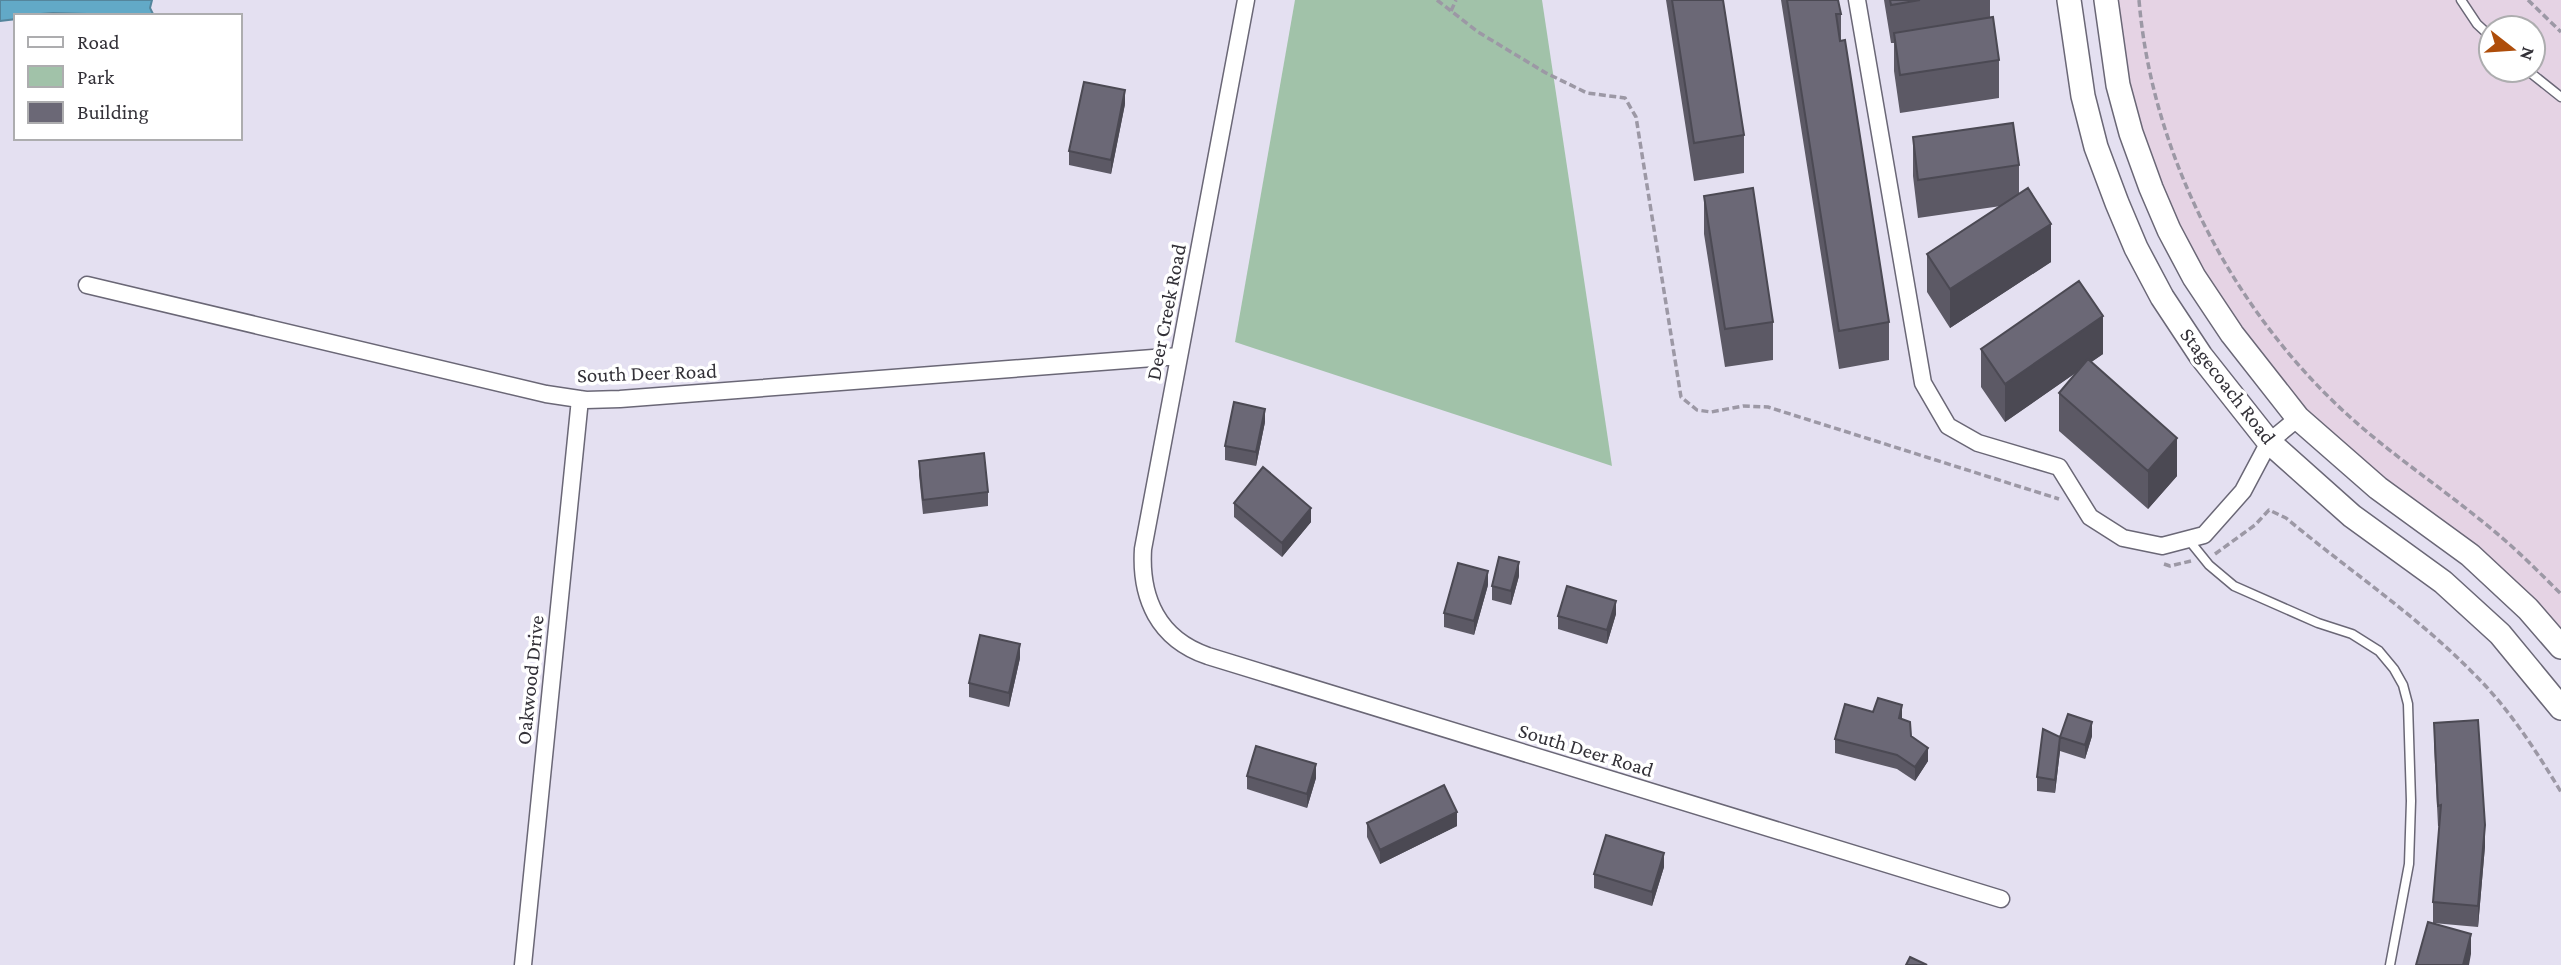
<svg xmlns="http://www.w3.org/2000/svg" width="2561" height="965" viewBox="0 0 2561 965" font-family="'Crimson Pro',serif">
<rect width="100%" height="100%" fill="#e4e0f1"/>
<path fill="#e5d3e4" fill-rule="evenodd" d="M2106,0H2561V647L2298,418L2169,230ZM2491,28H2533V70H2491Z"/>
<path fill="#a1c2a9" d="M1295,0H1542L1612,466L1235,342Z"/>
<path fill="#62a9c7" stroke="#54859c" stroke-width="2" d="M0,0H152L150,8L154,16L53,13L16,16V19L0,21Z"/>
<g fill="none" stroke-linecap="round" stroke-linejoin="round">
<defs>
<path id="lane" d="M2461,0L2477,24L2491,37
M2527,70L2561,97
M2188,539L2209,565L2234,586L2318,623L2352,634L2379,651L2394,669L2403,685L2408,704L2411,801L2409,864L2390,965"/>
<path id="street" d="M1246,0L1143,549C1140,598 1158,639 1208,656L2001,899
M1857,0L1923,383L1948,426L1978,443L2059,467L2090,517L2123,538L2162,546L2204,535L2243,491L2269,442L2298,418
M87,285L546,394L586,400L620,399L1179,356
M523,965L580,399"/>
<path id="secondary" d="M2069,0L2083,96L2096,147L2117,203L2136,248L2162,297L2201,356L2269,442L2352,516L2443,582L2500,634L2561,708
M2106,0L2118,85L2131,133L2151,188L2169,230L2194,277L2232,334L2298,418L2378,488L2470,555L2528,609L2561,647"/>
</defs>
<use href="#lane" stroke="#6a6776" stroke-width="11"/>
<use href="#street" stroke="#6a6776" stroke-width="19"/>
<use href="#secondary" stroke="#6a6776" stroke-width="26"/>
<path stroke="#9c98a5" stroke-width="3.5" stroke-dasharray="7 3.5" stroke-linecap="butt" d="M1437,0L1478,32L1546,73L1587,93L1625,98L1636,117L1681,397L1697,410L1711,412L1743,406L1768,407L2059,499
M2139,0C2152,156 2234,313 2350,417C2392,455 2439,486 2483,522C2511,544 2536,569 2561,594
M2528,0L2561,32
M1451,11L1456,0
M2215,554L2255,525L2269,510L2286,518C2347,569 2416,615 2472,672C2508,707 2535,749 2561,792
M2164,564L2170,566L2191,561"/>
<use href="#lane" stroke="#fff" stroke-width="8"/>
<use href="#street" stroke="#fff" stroke-width="16"/>
<use href="#secondary" stroke="#fff" stroke-width="23"/>
</g>
<path fill="#5c5965" d="M1666,0H1723L1744,135V173L1694,181Z
M1781,0H1838L1841,14V41L1889,322V360L1839,369Z
M1884,0H1990V18L1999,60V98L1900,113L1894,71V43H1891Z
M1125,104L1111,174L1069,165V151Z
M1913,137L2019,165V194L2051,262L1950,328L1927,292V254L2001,206L1918,218L1913,176Z
M1704,196L1773,322V360L1725,367L1704,234Z
M1981,349L2103,354L2091,362L2177,476L2148,509L2059,431V393L2078,371L2005,422L1981,387Z
M1265,422L1256,466L1225,460V446Z
M919,461L988,492V506L923,514L919,475Z
M1234,503L1311,522L1282,557L1234,517Z
M1519,576L1511,605L1492,600V586Z
M1488,585L1474,635L1444,627V613Z
M1616,614L1607,644L1558,629V616Z
M1020,658L1009,707L969,697V683Z
M1873,712L1902,719L1911,736L1928,761L1915,781L1897,769L1835,753V739Z
M2434,723L2485,846L2478,927L2433,923V902L2439,826H2438L2434,744Z
M2092,736L2085,759L2060,751L2055,793L2037,791V777L2060,737Z
M1247,776L1316,778L1307,808L1247,789Z
M1367,823L1457,826L1380,864L1367,837Z
M1664,867L1652,906L1594,888V874Z"/>
<path fill="#4b4953" d="M1125,90V104L1111,174V160Z
M2051,224V262L1950,328V289Z
M2103,316V354L2005,422V384Z
M1265,409V422L1256,466V452Z
M2177,438V476L2148,509V471Z
M1311,508V522L1282,557V543Z
M1519,562V576L1511,605V591Z
M1488,571V585L1474,635V621Z
M1616,601V614L1607,644V630Z
M1020,644V658L1009,707V693Z
M1902,705V719L1899,718Z
M2092,722V736L2085,759V745Z
M2060,737V751L2055,793V780Z
M1928,748V761L1915,781V767Z
M1316,764V778L1307,808V794Z
M1457,812V826L1380,864V850Z
M2485,825V846L2478,927V906Z
M1664,853V867L1652,906V892Z
M2471,934V954L2469,965H2463Z"/>
<path fill="#6b6876" stroke="#4b4953" stroke-width="2" d="M1672,0H1723L1744,135L1694,143Z
M1787,0H1838L1841,14H1836L1840,41L1845,40L1889,322L1839,331Z
M1890,0H1920L1891,5Z
M1993,17L1999,60L1900,75L1894,33Z
M1084,82L1125,90L1111,160L1069,151Z
M2013,123L2019,165L1918,180L1913,137Z
M1753,188L1773,322L1725,329L1704,196Z
M2028,188L2051,224L1950,289L1927,254Z
M2079,281L2103,316L2005,384L1981,349Z
M2088,359L2177,438L2148,471L2059,393Z
M1234,402L1265,409L1256,452L1225,446Z
M984,453L988,492L923,500L919,461Z
M1263,467L1311,508L1282,543L1234,503Z
M1499,557L1519,562L1511,591L1492,586Z
M1458,563L1488,571L1474,621L1444,613Z
M1567,586L1616,601L1607,630L1558,616Z
M980,635L1020,644L1009,693L969,683Z
M1878,698L1902,705L1899,718L1910,722L1911,736L1928,748L1915,767L1897,755L1835,739L1845,704L1873,712Z
M2068,714L2092,722L2085,745L2060,737Z
M2478,720L2485,825L2478,906L2433,902L2441,805L2438,806L2434,723Z
M2043,729L2060,737L2055,780L2037,777Z
M1256,746L1316,764L1307,794L1247,776Z
M1444,785L1457,812L1380,850L1367,823Z
M1606,835L1664,853L1652,892L1594,874Z
M2428,922L2471,934L2463,965H2416Z
M1910,957L1927,965H1906Z"/>
<g text-anchor="middle" dominant-baseline="central" stroke-width="7" stroke-linejoin="round" paint-order="stroke">
<g font-size="21" fill="#333138" stroke="#fff">
<text transform="translate(1166 312) rotate(-79)">Deer Creek Road</text>
<text transform="translate(647 373) rotate(-2)">South Deer Road</text>
<text transform="translate(2228 386) rotate(52)">Stagecoach Road</text>
<text transform="translate(530 680) rotate(-84)">Oakwood Drive</text>
<text transform="translate(1586 750) rotate(17)">South Deer Road</text>
</g>
</g>
<rect x="14" y="14" width="228" height="126" fill="#ffffff" stroke="#adadaf" stroke-width="2"/>
<rect x="28" y="37" width="35" height="10" fill="#ffffff" stroke="#adadaf" stroke-width="2"/>
<text x="77" y="49" font-size="21" fill="#333138">Road</text>
<rect x="28" y="66" width="35" height="21" fill="#a1c2a9" stroke="#adadaf" stroke-width="2"/>
<text x="77" y="84" font-size="21" fill="#333138">Park</text>
<rect x="28" y="102" width="35" height="21" fill="#6b6876" stroke="#adadaf" stroke-width="2"/>
<text x="77" y="119" font-size="21" fill="#333138">Building</text>
<g transform="translate(2512 49) rotate(107)"><circle r="33" fill="#ffffff" stroke="#adadaf" stroke-width="2"/>
<path d="M0-5L12 26L0 18L-12 26Z" fill="#ae4d0a"/>
<text y="-10" font-size="19" font-weight="bold" text-anchor="middle" fill="#333138">N</text>
</g>
</svg>
